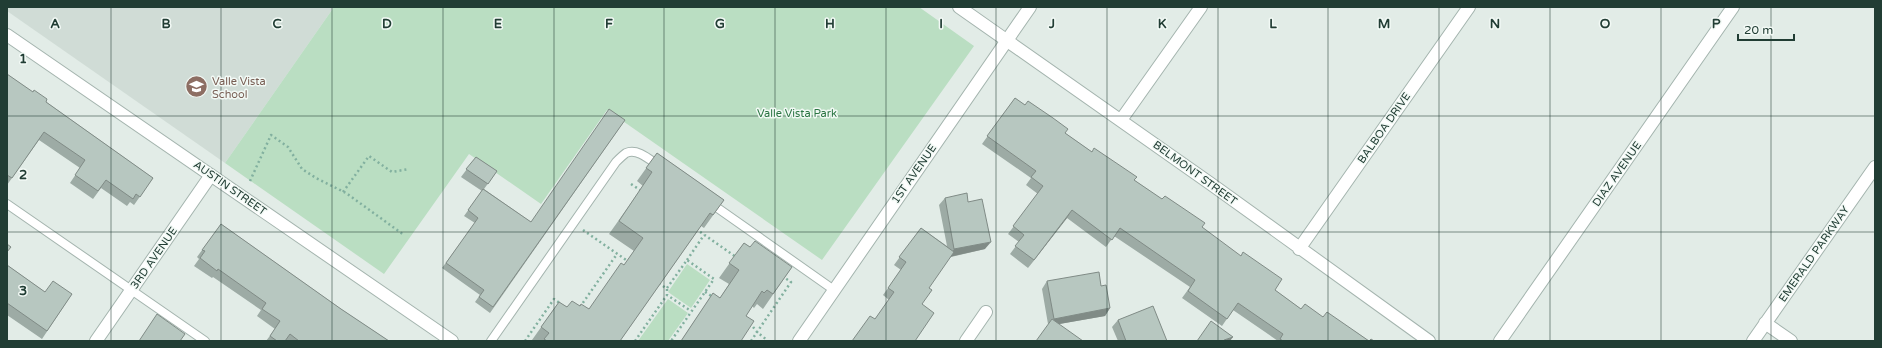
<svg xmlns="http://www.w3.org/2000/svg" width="1882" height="348" viewBox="0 0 1882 348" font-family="'Varela Round',sans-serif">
<rect width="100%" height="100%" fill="#e2ece7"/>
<path fill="#d0dcd6" d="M7,7H334L225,163L7,11Z"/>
<path fill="#badec2" d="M334,7H919L974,46L822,260L607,110L541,204L469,154L384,274L225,163Z
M687,264L710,280L691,308L668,292Z
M668,299L688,313L668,341H638Z"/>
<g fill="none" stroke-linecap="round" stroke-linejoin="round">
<defs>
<path id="service" d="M709,202L834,290
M7,204L205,341
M491,341L616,162C619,159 623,155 626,153C638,148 650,160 659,166"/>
<path id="minor" d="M959,7L1211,184L1429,341
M7,35L452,341
M1121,120L1201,7
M1299,249L1469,7
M1765,323L1791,341
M96,341L211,175
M966,341L986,312
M1500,341L1733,7
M1753,341L1875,167"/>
<path id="tertiary" d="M799,341L1030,7"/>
</defs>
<use href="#service" stroke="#a4b4ae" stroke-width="10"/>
<use href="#minor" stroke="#a4b4ae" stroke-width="14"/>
<use href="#tertiary" stroke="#a4b4ae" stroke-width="14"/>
<path stroke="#82b09f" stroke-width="2.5" stroke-dasharray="2 3" stroke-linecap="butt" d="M250,181L271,135L288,147L302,169L316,178L346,193L404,235
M631,184L643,192
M343,192L369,156L392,172L409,169
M696,229L736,257
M583,230L629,262
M687,260L704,235
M659,283L667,289V295L691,311
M667,288L687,260L714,279L671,341
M705,292L713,297
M580,307L617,254
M750,323L757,332L767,340
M525,341L554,299L561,304
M635,341L667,295
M751,341L791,282L782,276"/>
<use href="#service" stroke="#fff" stroke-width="8"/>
<use href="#minor" stroke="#fff" stroke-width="12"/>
<use href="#tertiary" stroke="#fff" stroke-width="12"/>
</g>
<path fill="#9daba5" d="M7,74L153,178L134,205L130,202L127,206L101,188L93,199L70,183L80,168L39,140L7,185Z
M1015,98L1065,133L1092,152L1134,180L1202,227L1275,290L1301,309L1323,317L1356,332L1369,341H1374H1278L1233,310L1222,326L1182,298L1190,287L1114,236L1106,247L1067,218L1028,268L1010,254L1019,242L1008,234L1038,194L1026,185L1031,178L982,144Z
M625,120L490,313L475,302L480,295L442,268L475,223L464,216L482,191L461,177L476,157L497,171L484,189L531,222Z
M657,153L724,200L704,228L701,226L620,341H533L532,340L559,302L567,307L579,306L589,309L624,265L634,251L609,234L643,186L637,181Z
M945,198L968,202L985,249L951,257L875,319L889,300L883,295L901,270L894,265L921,228L947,246L939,205Z
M221,224L341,309L389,341H266L275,329L257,316L261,310L213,277L212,278L194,266L199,259L197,257Z
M744,243L750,247L792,267L763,309L757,304L754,308L752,306L746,316L741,341H681L713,293L720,298L729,284L719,278Z
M7,265L45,292L72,294L42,339L7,315Z
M1047,281L1101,286L1110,308L1105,316L1059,324H1048L1042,289Z
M1118,320L1167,341H1118L1112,327Z"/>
<path fill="#808b86" d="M1072,210L1067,218L1028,268L1034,260Z
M991,242L985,249L949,257L954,249Z
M1110,308L1105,316L1048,326L1054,319Z
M1233,337L1230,341H1223L1224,340Z"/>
<path fill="#b7c7c0" stroke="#808b86" d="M7,74L33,92L34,90L47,99L46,102L153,178L140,197L136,194L133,199L106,180L98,191L75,175L85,160L44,132L12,178L7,175Z
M1015,98L1025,105L1028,101L1053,118L1068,129L1065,133L1092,152L1094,148L1137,177L1134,180L1162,199L1165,196L1205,223L1202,227L1241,256L1243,252L1282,279L1275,290L1301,309L1305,304L1323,317L1327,312L1356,332L1369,341L1371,339L1374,341H1283L1280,339L1283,334L1238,303L1227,319L1188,291L1195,280L1120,228L1112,240L1072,210L1034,260L1015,246L1024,235L1013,226L1043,186L1031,177L1036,171L987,136Z
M609,109L625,120L493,307L479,297L484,290L446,263L478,218L468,210L483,189L531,222Z
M657,153L724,200L713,215L710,213L620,341H547L544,339L549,333L541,327L559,302L567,307L572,301L580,306L581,304L589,309L621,263L624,265L643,238L619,221L652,172L646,168Z
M476,157L497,171L488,184L466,169Z
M967,193L968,202L982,199L991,242L954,249L945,198Z
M221,224L341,309L389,341H299L290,334L285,341H277L270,336L280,321L262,309L266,303L218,269L217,271L200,258L205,251L202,250Z
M921,228L954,252L929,288L932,290L922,304L934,313L915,341H852L870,316L875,319L894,292L888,288L906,262L899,257Z
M755,241L792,267L773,294L767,290L764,293L762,291L746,316L754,321L741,341H681L713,293L720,298L739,270L729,263L744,243L750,247Z
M7,244L11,247L7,252Z
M7,265L45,292L53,281L72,294L47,331L7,303Z
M1099,272L1101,286L1106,285L1110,308L1054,319L1047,281Z
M1153,306L1167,341H1126L1118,320Z
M157,314L185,334L180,341H139Z
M1052,319L1083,341H1036Z
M1211,321L1233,337L1224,340L1225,341H1197Z"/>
<path fill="none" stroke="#213d34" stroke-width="1" stroke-opacity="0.55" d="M111,7V341M221,7V341M332,7V341M443,7V341M554,7V341M664,7V341M775,7V341M886,7V341M996,7V341M1107,7V341M1218,7V341M1328,7V341M1439,7V341M1550,7V341M1661,7V341M1771,7V341M7,116H1875M7,232H1875"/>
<defs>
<symbol id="school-disc" viewBox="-11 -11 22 22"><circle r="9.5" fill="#8d6e63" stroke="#f2f9f5"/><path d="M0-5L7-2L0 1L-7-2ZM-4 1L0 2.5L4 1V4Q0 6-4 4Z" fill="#fff"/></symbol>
</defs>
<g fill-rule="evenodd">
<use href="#school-disc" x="184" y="74" width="25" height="25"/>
</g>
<g text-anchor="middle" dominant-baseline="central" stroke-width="3" stroke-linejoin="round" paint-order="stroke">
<g font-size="11" fill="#785e54" stroke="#f2f9f5" text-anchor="start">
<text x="212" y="81">Valle Vista<tspan x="212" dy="13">School</tspan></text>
</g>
<g font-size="11" fill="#2b7543" stroke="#f2f9f5">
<text x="797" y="113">Valle Vista Park</text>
</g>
<g font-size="11" fill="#213d34" stroke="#f2f9f5">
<text transform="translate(1384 128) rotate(-55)">BALBOA DRIVE</text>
<text transform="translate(1195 173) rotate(36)">BELMONT STREET</text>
<text transform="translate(914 174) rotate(-55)">1ST AVENUE</text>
<text transform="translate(1617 174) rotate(-55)">DIAZ AVENUE</text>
<text transform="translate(230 188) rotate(35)">AUSTIN STREET</text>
<text transform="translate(1814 254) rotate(-55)">EMERALD PARKWAY</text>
<text transform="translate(154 258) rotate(-55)">3RD AVENUE</text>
</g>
</g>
<g font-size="13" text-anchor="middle" font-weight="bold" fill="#213d34" stroke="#f2f9f5" stroke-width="3" stroke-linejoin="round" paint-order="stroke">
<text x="55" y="28">A</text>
<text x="166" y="28">B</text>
<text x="277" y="28">C</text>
<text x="387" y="28">D</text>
<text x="498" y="28">E</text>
<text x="609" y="28">F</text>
<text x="720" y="28">G</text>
<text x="830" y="28">H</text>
<text x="941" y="28">I</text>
<text x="1052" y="28">J</text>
<text x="1162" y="28">K</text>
<text x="1273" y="28">L</text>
<text x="1384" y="28">M</text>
<text x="1495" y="28">N</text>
<text x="1605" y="28">O</text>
<text x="1716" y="28">P</text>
<text x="23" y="63">1</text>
<text x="23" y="179">2</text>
<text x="23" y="295">3</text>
</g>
<rect width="1882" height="348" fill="none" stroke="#213d34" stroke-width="16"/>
<path d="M1738 34v6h56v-6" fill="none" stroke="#213d34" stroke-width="2"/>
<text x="1744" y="34" font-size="12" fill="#213d34" stroke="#f2f9f5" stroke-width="3" paint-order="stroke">20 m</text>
</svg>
